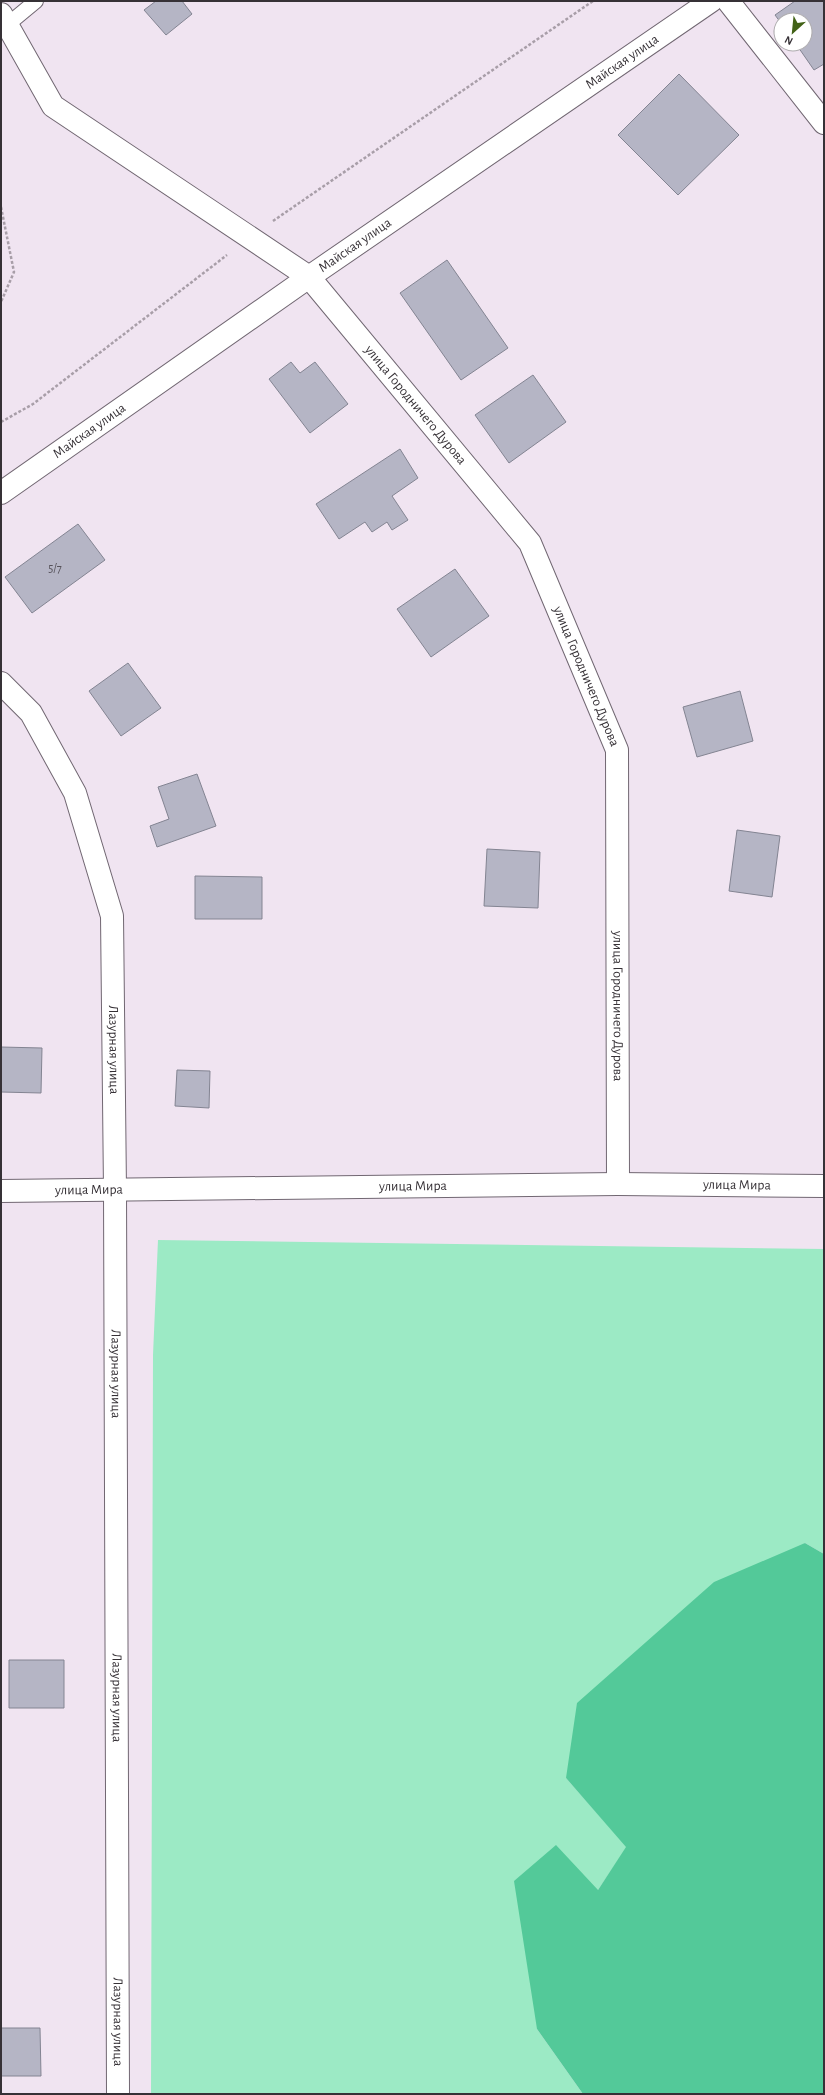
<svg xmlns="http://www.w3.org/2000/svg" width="825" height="2095" viewBox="0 0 825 2095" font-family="'Alegreya Sans',sans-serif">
<rect width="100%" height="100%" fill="#f0e4f1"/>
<path fill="#9ceac5" d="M158,1240L824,1249V1554L805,1543L566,1778L627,1847L598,1890L537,2029L583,2094H151L153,1355Z"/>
<path fill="#53c999" d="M805,1543L824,1554V2094H583L537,2029L514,1881L556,1845L598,1890L626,1847L566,1778L577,1703L714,1582Z"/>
<path fill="#b5b5c5" stroke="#838492" d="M156,1H182L192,14L166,35L144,10Z
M795,1H824V64L814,70L796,44H805V20H781V23L775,15Z
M679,74L739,135L678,195L618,135Z
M447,260L508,348L461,380L400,293Z
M291,362L300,373L315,362L348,404L310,433L269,379Z
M533,375L566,422L509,463L475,415Z
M400,449L418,478L392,496L408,520L392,530L387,522L372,532L365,522L339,539L316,504Z
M78,524L105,560L32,613L5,577Z
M455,569L489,616L431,657L397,609Z
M128,663L161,708L121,736L89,691Z
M740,691L753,741L697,757L683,707Z
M197,774L216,826L157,847L150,826L169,819L158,787Z
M737,830L780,836L772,897L729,891Z
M487,849L540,852L538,908L484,906Z
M195,876L262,877V919H195Z
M1,1047L42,1048L41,1093L1,1092Z
M177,1070L210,1071L209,1108L175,1106Z
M9,1660H64V1708H9Z
M1,2028H40L41,2076H1Z"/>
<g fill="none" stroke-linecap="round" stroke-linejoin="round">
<defs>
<path id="lane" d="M1,30L36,1"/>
<g id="street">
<path d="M728,1L824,123"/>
<path id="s1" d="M1,14L53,106L309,277L530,543L617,750L618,1184"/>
<path id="s2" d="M1,493L309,277L711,1"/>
<path id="s3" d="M1,683L31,713L75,793L112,916L115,1190L118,2094"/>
</g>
<g id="secondary">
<path id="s4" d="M1,1191L618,1184L824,1186"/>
</g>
</defs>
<use href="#lane" stroke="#716772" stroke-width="16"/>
<use href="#street" stroke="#716772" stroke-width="24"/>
<use href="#secondary" stroke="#716772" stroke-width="24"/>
<path stroke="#a89ea8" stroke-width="2.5" stroke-dasharray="3 2" stroke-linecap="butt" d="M1,207L14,272L1,302
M273,221L593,1
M1,422L33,404L227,255"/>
<use href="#lane" stroke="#fff" stroke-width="14"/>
<use href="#street" stroke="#fff" stroke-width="22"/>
<use href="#secondary" stroke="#fff" stroke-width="22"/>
</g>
<g text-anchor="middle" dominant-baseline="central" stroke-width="3.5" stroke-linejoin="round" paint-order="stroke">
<g font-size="12" fill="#56525a">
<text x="55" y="568">5/7</text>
</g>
<g font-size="14" fill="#363136" stroke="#fff">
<text stroke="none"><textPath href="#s2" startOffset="756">Майская улица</textPath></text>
<text stroke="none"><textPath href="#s2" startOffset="432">Майская улица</textPath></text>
<text stroke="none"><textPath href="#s1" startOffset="580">улица Городничего Дурова</textPath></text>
<text stroke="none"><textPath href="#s2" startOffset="108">Майская улица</textPath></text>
<text stroke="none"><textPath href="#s1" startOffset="904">улица Городничего Дурова</textPath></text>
<text stroke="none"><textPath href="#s1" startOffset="1240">улица Городничего Дурова</textPath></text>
<text stroke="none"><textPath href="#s3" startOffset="396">Лазурная улица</textPath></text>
<text stroke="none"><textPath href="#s4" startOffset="736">улица Мира</textPath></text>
<text stroke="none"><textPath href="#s4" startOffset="412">улица Мира</textPath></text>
<text stroke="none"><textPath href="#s4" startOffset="88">улица Мира</textPath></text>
<text stroke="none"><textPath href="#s3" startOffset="720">Лазурная улица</textPath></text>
<text stroke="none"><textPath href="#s3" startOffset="1044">Лазурная улица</textPath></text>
<text stroke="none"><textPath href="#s3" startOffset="1368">Лазурная улица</textPath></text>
</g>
</g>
<rect width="825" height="2095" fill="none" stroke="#363136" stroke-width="4"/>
<g transform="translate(793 32) rotate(207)"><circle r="19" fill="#ffffff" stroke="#afadaf"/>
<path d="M0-3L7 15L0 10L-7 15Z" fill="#426217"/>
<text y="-6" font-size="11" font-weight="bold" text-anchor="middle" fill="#363136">N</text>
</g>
</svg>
